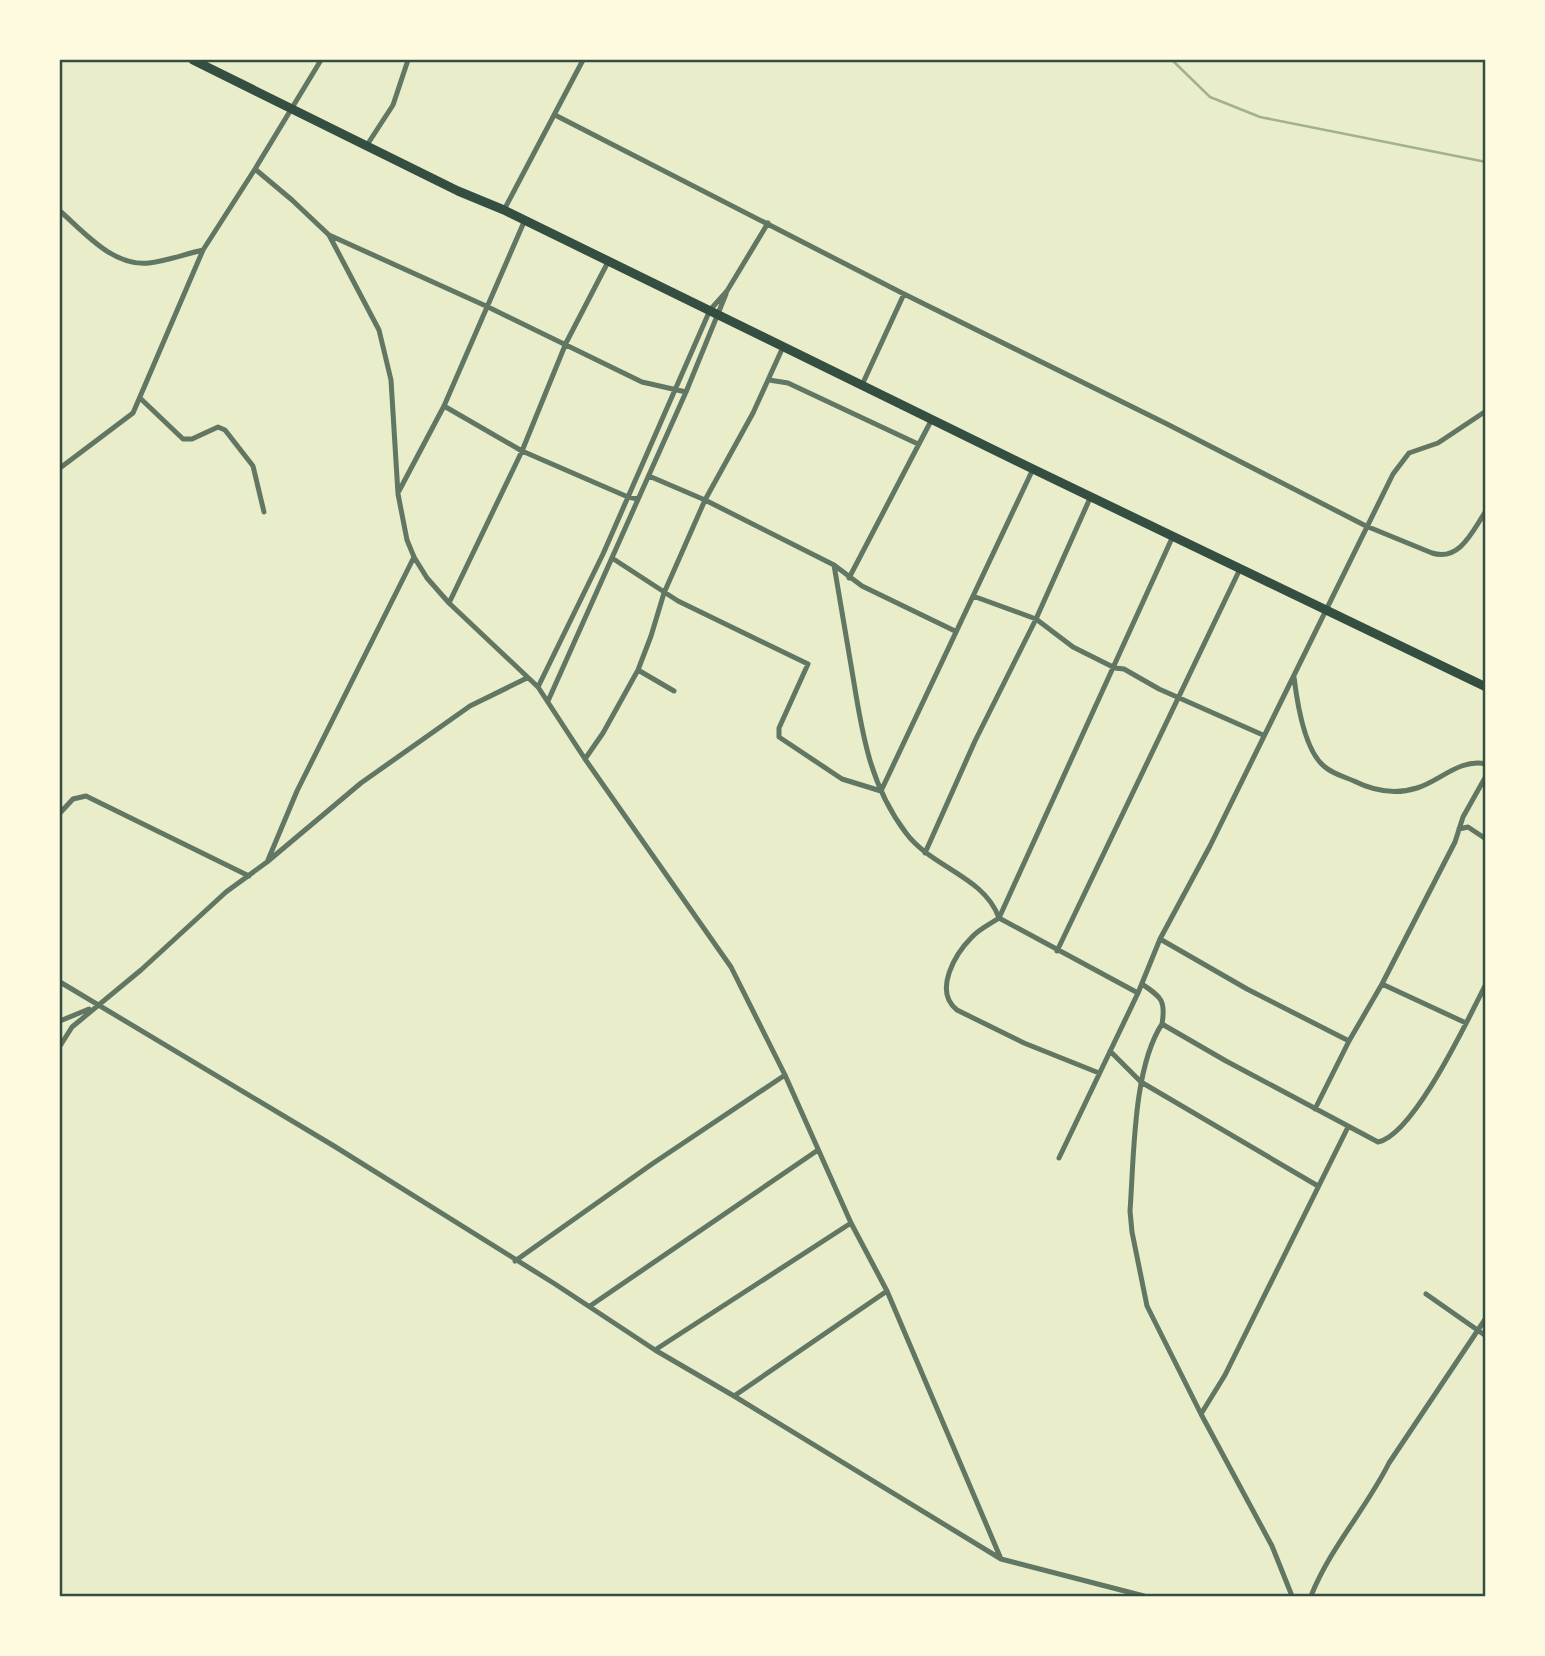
<svg xmlns="http://www.w3.org/2000/svg" width="1545" height="1656" viewBox="0 0 1545 1656" font-family="'Archivo Narrow',sans-serif">
<rect width="100%" height="100%" fill="#e9edc9"/>
<g fill="none" stroke-linecap="round" stroke-linejoin="round">
<path stroke="#a3b18a" stroke-width="2.5" d="M1172,60L1210,97L1260,117L1486,162"/>
<path stroke="#617663" stroke-width="5" d="M555,115L904,294L1167,424L1366,526L1432,553C1460,562 1473,530 1486,511
M367,145L393,105L408,60
M255,169L292,200L329,235L379,330L391,380L398,494L407,540L414,557L427,578L449,603L538,687L585,759L731,967L785,1075L851,1223L887,1291L1001,1559
M504,210L583,60
M60,211C84,232 113,267 149,263C167,261 185,254 203,250
M329,235L486,306L642,382L686,392
M769,380L788,383L918,444
M862,385L904,294
M140,398L183,439H192L218,427L225,430L253,466L264,512
M444,406L522,451L628,497L638,499
M60,468L133,413L203,250L255,169L321,60
M649,476L705,500L834,565L862,586L955,631
M399,491L444,406L524,222
M612,558L678,601L808,664L779,728V737L842,779L881,791L1033,469
M834,565C840,602 847,640 853,677C862,733 870,786 906,833C932,868 984,876 999,918L1138,993
M849,578L932,419
M973,596L1036,619L1073,647L1115,668L1124,669L1159,689L1263,735
M449,603L522,451L566,343L608,262
M638,670L674,691
M1294,677C1297,702 1304,751 1325,767C1333,774 1345,777 1354,781C1374,791 1395,795 1417,788C1440,781 1460,758 1486,764
M538,687L603,554L710,310L727,291L768,223
M548,701L686,392L726,294
M585,759L603,733L638,670L651,636L664,593L705,500L753,413L783,347
M60,813L73,799L86,796L249,876
M1459,829L1468,827L1486,839
M925,853L975,741L1036,619L1091,496
M268,860L297,791L414,557
M1160,939L1247,989L1349,1041
M1057,951L1240,569
M60,982L334,1146L555,1284L655,1350L734,1396L1001,1559L1144,1596
M1142,984C1161,997 1166,1000 1162,1024L1226,1061L1378,1142C1414,1135 1468,1019 1486,984
M1382,984L1466,1023
M60,1021L89,1009
M1162,1024C1133,1068 1134,1157 1130,1211L1132,1232L1147,1306L1201,1414
M60,1046L72,1027L141,970L226,892L267,862L361,783L470,706L527,678
M1110,1051L1141,1082L1318,1186
M1099,1073L1024,1043L957,1010C933,991 955,954 972,937C979,929 990,924 999,918L1173,536
M1315,1109L1349,1041L1382,984L1455,842L1463,817L1486,776
M1059,1158L1138,993L1160,939L1210,846L1393,474L1409,453L1438,443L1486,411
M515,1261L652,1164L785,1075
M1426,1294L1486,1336
M590,1306L818,1150
M655,1350L851,1223
M734,1396L887,1291
M1292,1596L1272,1546L1201,1414L1225,1375L1348,1127
M1311,1596C1330,1548 1366,1509 1389,1463L1486,1318"/>
<path stroke="#344e41" stroke-width="9" d="M193,60L458,191L504,210L1033,469L1486,687"/>
</g>
<rect width="1545" height="1656" fill="none" stroke="#fefae0" stroke-width="122"/>
<rect x="61" y="61" width="1423" height="1534" fill="none" stroke="#344e41" stroke-width="2.5"/>
</svg>
